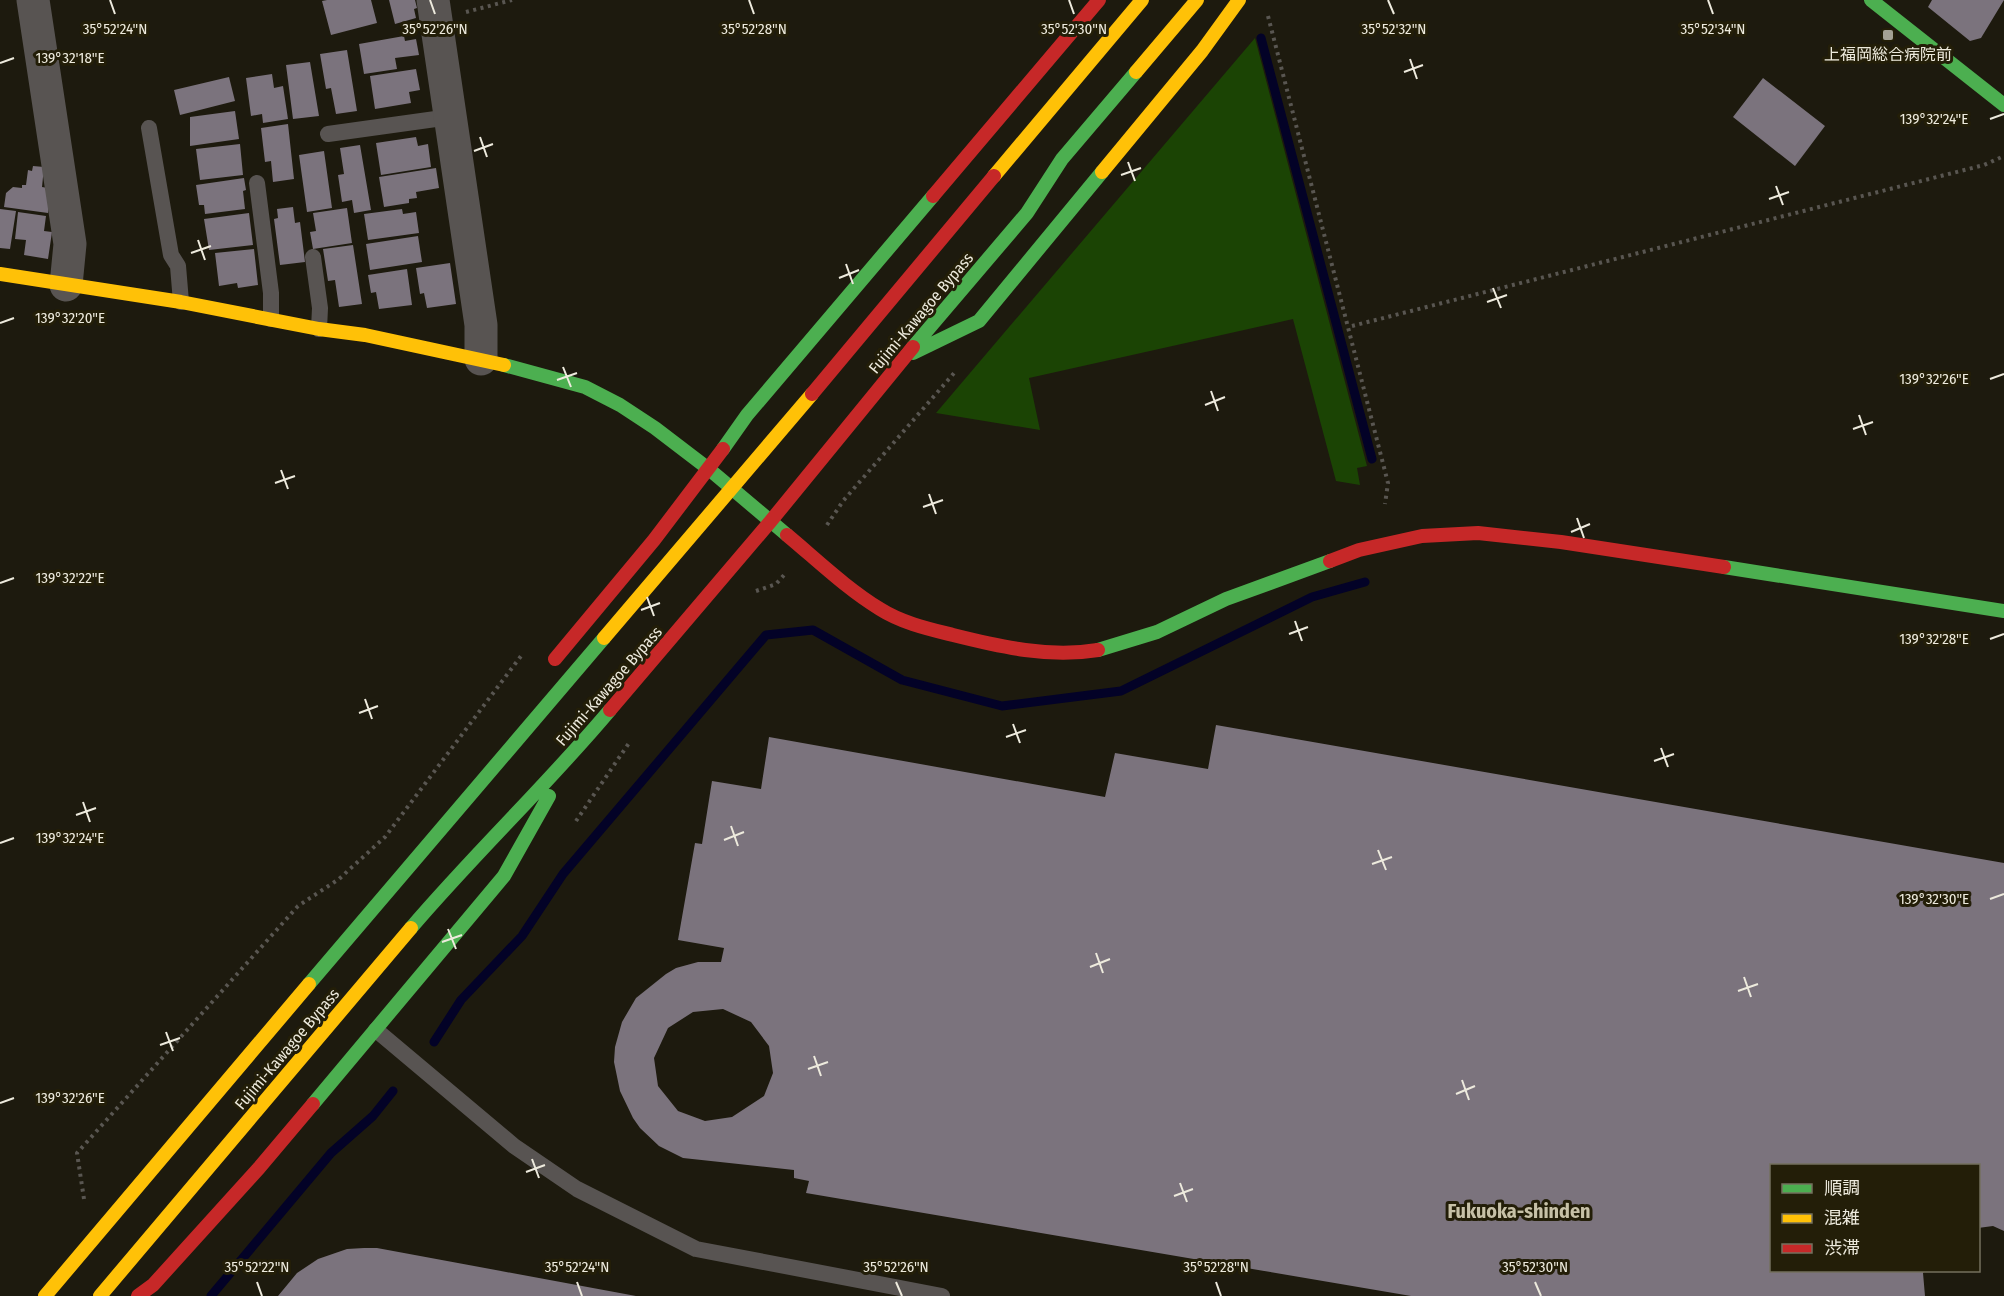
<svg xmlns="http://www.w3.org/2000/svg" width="2004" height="1296" viewBox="0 0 2004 1296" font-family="'Fira Sans Condensed','Noto Sans JP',sans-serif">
<rect width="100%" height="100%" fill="#1d1a0e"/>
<path fill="#1b4404" d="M1255,38L1367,466L1357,468L1360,485L1336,481L1293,319L1029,378L1040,430L936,413Z"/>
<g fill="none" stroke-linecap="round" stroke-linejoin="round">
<path stroke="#030227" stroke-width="9" d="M1261,38L1372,459
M434,1042L461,1000L522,936L563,874L766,635L813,630L902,680L1002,706L1121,691L1312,597L1365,582
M211,1296L331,1153L373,1116L393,1091"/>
</g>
<path fill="#7b737d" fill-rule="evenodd" d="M327,0H371L377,23L331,35L322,1Z
M389,0H415L417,8L414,9L416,18L395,24Z
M1932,0H2004L1981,38L1970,41L1928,7Z
M404,36L405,41L416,39L419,55L395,58L397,69L364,74L359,44Z
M347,50L357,111L336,114L331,88L326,89L320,54Z
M310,62L319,116L293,119L286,65Z
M416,69L420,90L409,92L411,103L375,109L370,76Z
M272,74L274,88L283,86L288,119L263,123L262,114L251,116L246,78Z
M229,77L235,101L180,115L174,90Z
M1763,78L1825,126L1795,166L1733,117Z
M235,111L239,139L190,146V117Z
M288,124L294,179L273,182L271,161L265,162L261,128Z
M416,137L418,146L428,144L431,167L381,175L376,143Z
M240,144L243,175L200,180L196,149Z
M360,145L371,210L354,213L352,200L342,202L338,175L344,174L340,148Z
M324,151L332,208L307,212L299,155Z
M33,166L44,167L42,187L48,188L50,197L48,213L4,207L6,193L13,187L22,188V185H26L28,170L32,171Z
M436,168L439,188L416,192L417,198L409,199V203L384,207L379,177Z
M244,178L246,190L243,191L245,209L205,214L204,205H199L196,185Z
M293,207L295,223L300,222L305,262L280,265L274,219L278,218L277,209Z
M347,208L352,243L313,249L310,232L316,231L313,213Z
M0,209L16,211L10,249L0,248Z
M402,209L403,214L416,212L419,233L368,240L364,214Z
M18,212L46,216L44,231L52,232L48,259L24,255L26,240L15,239Z
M249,213L253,245L209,250L204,219Z
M418,236L422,262L370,270L366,244Z
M353,245L362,304L339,307L335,280L328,281L323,249Z
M254,249L258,285L238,288L237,283L219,286L215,253Z
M450,263L456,304L427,308L424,293L420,294L416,268Z
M407,269L412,305L379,309L376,292L371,293L368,275Z
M1216,725L2004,863V1231L1993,1226L1978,1228V1166H1772V1270H1925L1923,1273L1925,1296H1411L806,1193L809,1181L794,1178V1170L683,1158L659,1146L640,1128L633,1118L620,1091L614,1062L615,1047L622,1022L636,998L666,974L676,968L698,962H721L724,948L678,940L695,843L702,844L712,781L761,789L769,737L1105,797L1115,753L1208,769ZM723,1009L751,1022L769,1046L773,1073L764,1096L732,1117L705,1121L678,1111L658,1086L654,1058L668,1028L693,1012Z
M364,1248H377L636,1296H278L297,1273L318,1259L347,1249Z"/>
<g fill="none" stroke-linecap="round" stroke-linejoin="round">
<path stroke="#595651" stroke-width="4" stroke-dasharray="3 4.5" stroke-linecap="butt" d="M466,12L512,0
M1268,16L1388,483L1385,504
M1352,326L1984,165L2004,156
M827,525L843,501L955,372
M756,591L776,584L785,574
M576,821L629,743
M84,1199L77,1153L298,906L339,879L385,837L521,656"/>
<path stroke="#585452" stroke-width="16" d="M149,128L171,255L178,266L181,302
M328,134L450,117
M257,183L271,293V319
M313,257L320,308L319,329
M376,1030L514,1146L577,1189L696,1249L942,1296"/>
<path stroke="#585452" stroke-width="33" d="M33,0L70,244L66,285
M433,0L481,325V359"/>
<path stroke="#4caf50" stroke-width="14" d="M1871,0L2004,105
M913,347L1027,213L1062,159L1136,72
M913,353L979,321L1102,172
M504,365L585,387L620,405L655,428L710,470L787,535
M723,449L747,415L933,196
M1724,567L2004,611
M1098,650L1157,632L1226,599L1330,561
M411,928C475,853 547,785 610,710
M309,984L604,638
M313,1104L504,876L549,796"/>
<path stroke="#ffc107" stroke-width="14" d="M1136,72L1197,0
M1102,172L1202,51L1239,0
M994,176L1142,0
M0,274L181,302L319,329L365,335L504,365
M604,638L812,394
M45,1296L309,984
M100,1296L411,928"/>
<path stroke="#c62828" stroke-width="14" d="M933,196L1099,0
M812,394L994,176
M787,535C817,560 847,589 880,609C902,623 929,629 953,635C1001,647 1049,658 1098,650
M1330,561L1359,550L1422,536L1478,533L1561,542L1724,567
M555,659L654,540L723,449
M610,710L770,522L913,347
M138,1296L153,1285L259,1168L313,1104"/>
</g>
<path fill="none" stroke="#edeadd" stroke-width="2" d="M110,0L115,14M430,0L435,14M749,0L754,14M1069,0L1074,14M1388,0L1394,14M1708,0L1713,14M1410,59L1417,79M0,63L14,58M1404,72L1423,65M1990,119L2004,114M480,137L487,157M474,151L493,144M1128,162L1135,181M1121,175L1141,168M1776,186L1783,205M1769,199L1789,192M198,240L205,260M191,253L211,246M846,264L853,284M839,278L859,270M1493,288L1501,308M1487,302L1507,295M0,323L14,318M563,367L571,387M1990,379L2004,374M557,380L577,373M1211,391L1218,411M1205,405L1225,397M1859,415L1866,435M1853,429L1873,422M281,470L288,489M275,483L295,476M929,494L936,514M923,507L943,500M1577,518L1584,538M1571,532L1590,524M0,583L14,578M647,597L654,616M641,610L660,603M1295,621L1302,641M1289,634L1308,627M1990,639L2004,634M365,699L372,719M359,713L378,706M1013,724L1020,743M1006,737L1026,730M1661,748L1668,767M1654,761L1674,754M83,802L90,822M76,815L96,808M731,826L738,846M724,840L744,832M0,843L14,838M1378,850L1386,870M1372,864L1392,857M1990,899L2004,894M448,929L456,949M442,942L462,935M1096,953L1103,973M1090,967L1110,959M1744,977L1751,997M1738,991L1758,984M166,1032L173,1051M160,1045L180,1038M814,1056L821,1076M808,1069L828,1062M1462,1080L1469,1100M1456,1094L1475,1086M0,1103L14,1098M532,1159L539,1178M526,1172L545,1165M1180,1183L1187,1202M1174,1196L1193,1189M257,1282L262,1296M577,1282L582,1296M896,1282L902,1296M1216,1282L1221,1296M1535,1282L1541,1296"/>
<rect fill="#a4a195" stroke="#231e08" stroke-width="2" x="1882" y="29" width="12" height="12" rx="3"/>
<g text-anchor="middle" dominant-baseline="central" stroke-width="6" stroke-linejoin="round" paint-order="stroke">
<g font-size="16" fill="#edeadd" stroke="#231e08">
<text x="1888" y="54">上福岡総合病院前</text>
</g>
<g font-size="16" fill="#edeadd" stroke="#231e08">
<text transform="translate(921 313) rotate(-50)">Fujimi-Kawagoe Bypass</text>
<text transform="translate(609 686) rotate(-49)">Fujimi-Kawagoe Bypass</text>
<text transform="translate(287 1049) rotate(-50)">Fujimi-Kawagoe Bypass</text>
</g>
<g font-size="20" font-weight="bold" fill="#c7c1a7" stroke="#231e08">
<text x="1519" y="1211">Fukuoka-shinden</text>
</g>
</g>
<g font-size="15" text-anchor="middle" fill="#edeadd" stroke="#231e08" stroke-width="6" stroke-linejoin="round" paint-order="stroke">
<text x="115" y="34">35°52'24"N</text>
<text x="435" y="34">35°52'26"N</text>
<text x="1074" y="34">35°52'30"N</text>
<text x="754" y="34">35°52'28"N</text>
<text x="1394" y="34">35°52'32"N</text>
<text x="1713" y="34">35°52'34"N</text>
<text x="70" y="63">139°32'18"E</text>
<text x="1934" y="124">139°32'24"E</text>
<text x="70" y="323">139°32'20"E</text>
<text x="1934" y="384">139°32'26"E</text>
<text x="70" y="583">139°32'22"E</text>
<text x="1934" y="644">139°32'28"E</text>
<text x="70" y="843">139°32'24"E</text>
<text x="1934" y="904">139°32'30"E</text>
<text x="70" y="1103">139°32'26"E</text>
<text x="257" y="1272">35°52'22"N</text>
<text x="577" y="1272">35°52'24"N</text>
<text x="896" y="1272">35°52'26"N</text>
<text x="1216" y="1272">35°52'28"N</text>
<text x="1535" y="1272">35°52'30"N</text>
</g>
<rect x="1770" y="1164" width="210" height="108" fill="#231e08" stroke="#74705d" stroke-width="1.5"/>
<rect x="1782" y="1184" width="30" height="9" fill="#4caf50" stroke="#74705d" stroke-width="1.5"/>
<text x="1824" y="1194" font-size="18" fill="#edeadd">順調</text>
<rect x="1782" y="1214" width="30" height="9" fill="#ffc107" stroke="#74705d" stroke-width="1.5"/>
<text x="1824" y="1224" font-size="18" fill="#edeadd">混雑</text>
<rect x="1782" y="1244" width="30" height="9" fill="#c62828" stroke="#74705d" stroke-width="1.5"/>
<text x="1824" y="1254" font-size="18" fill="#edeadd">渋滞</text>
</svg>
